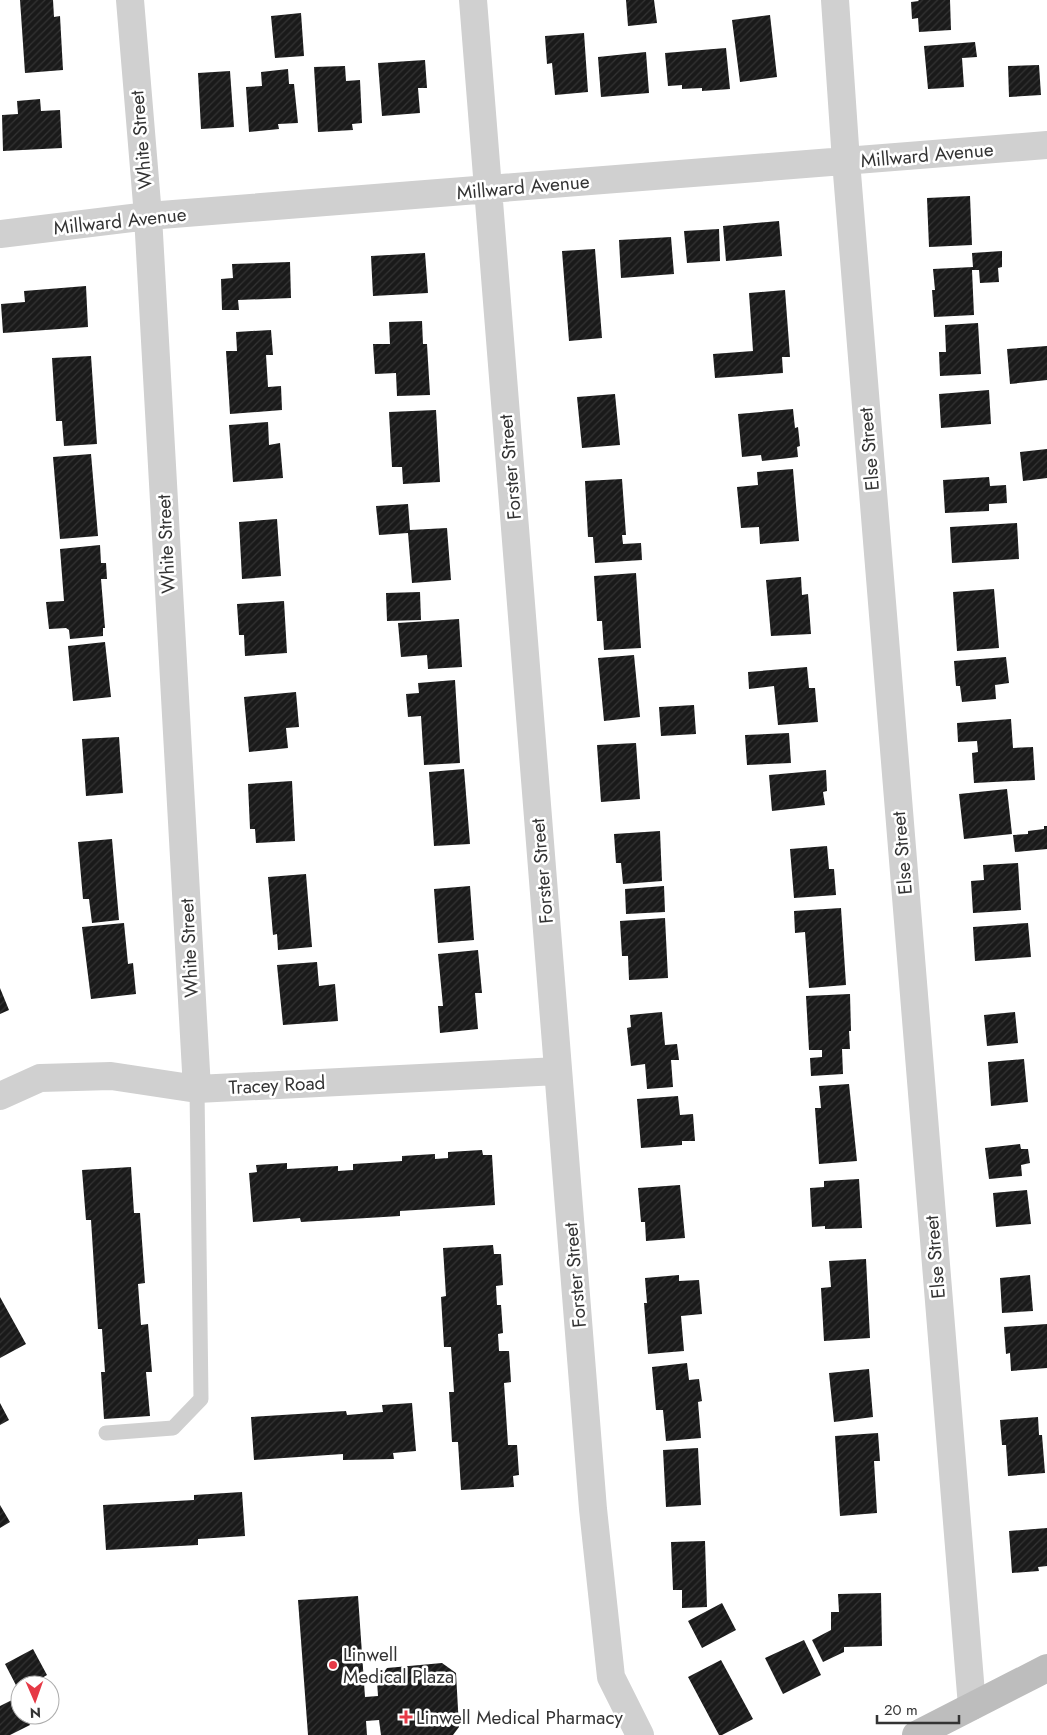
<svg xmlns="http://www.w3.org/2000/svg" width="1047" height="1735" viewBox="0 0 1047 1735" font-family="Jost,sans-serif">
<defs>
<pattern id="building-hatch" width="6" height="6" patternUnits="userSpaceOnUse" patternTransform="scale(1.25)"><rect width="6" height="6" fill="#1a1a1a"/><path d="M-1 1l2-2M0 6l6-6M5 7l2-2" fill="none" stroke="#333"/></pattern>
</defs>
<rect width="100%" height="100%" fill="#fff"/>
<path fill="url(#building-hatch)" d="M20,0H53L54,17L60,16L63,70L25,73Z
M626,0H654L657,23L628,26Z
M918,0H950L951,30L919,32L918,18L912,19L911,2L919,1Z
M301,13L304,56L275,58L271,16Z
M770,15L777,77L740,82L732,20Z
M584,33L588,92L555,95L552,63L547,64L545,36Z
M975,42L977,57L962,58L964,87L928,89L924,46Z
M726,48L730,89L702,91V88L682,89V85L668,86L665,53Z
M646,52L649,93L601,97L598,57Z
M425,60L427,88H418L420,113L382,116L378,63Z
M1039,65L1041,95L1009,97L1008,66Z
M345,66L346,81L360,80L362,123L352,124L353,130L318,132L314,67Z
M288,69L289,84H294L298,123L278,124L279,129L249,132L246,87L262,86L261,72Z
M230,71L234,127L201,129L198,73Z
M40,99L41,111L60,110L62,148L3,151L2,115L18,114L17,101Z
M970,196L972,245L929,247L927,198Z
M779,221L782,256L726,261L723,226Z
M719,229L720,261L687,263L684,231Z
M671,237L674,274L621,278L619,240Z
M595,249L602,338L569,341L562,251Z
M1002,251V267L998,268L999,282L980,283L979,270H972L974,315L934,317L932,290H935L933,269L973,267L972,253Z
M425,253L428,293L373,296L371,256Z
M290,262L291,298L238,300L239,310H222L221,279L233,278L232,264Z
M86,286L88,327L3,333L1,304L25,302L24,291Z
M785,290L790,357H782L783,373L715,378L713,354L753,351L749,293Z
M422,321L423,344H427L430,395L397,396L396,373L375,374L373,344H390L389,322Z
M978,323L981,374L940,376L939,352H946L945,325Z
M271,330L273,355H266L268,387L281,386L282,410L230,414L226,351H237L236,332Z
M1047,346V380L1010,384L1007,349Z
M91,356L97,444L64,446L62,421H56L52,358Z
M989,390L991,424L941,428L939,394Z
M615,394L620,445L582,448L577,397Z
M793,409L795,428L798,427L800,446L797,447L798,457L762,461L761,455L742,457L738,414Z
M436,410L440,482L403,484L402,467H392L389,412Z
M268,422L269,445L280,443L283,478L233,482L229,425Z
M1047,449V478L1023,481L1020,452Z
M91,454L98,536L60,539L53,457Z
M793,469L799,541L760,544L759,527L741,528L737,487L758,485L757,472Z
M989,477L990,486L1006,485L1007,503L989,504V511L945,513L943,480Z
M622,479L626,535H622L623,544L641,543L642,560L595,563L593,537H588L585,481Z
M408,504L410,530L447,528L451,580L412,583L408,533L379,535L376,506Z
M277,519L281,576L242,579L239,522Z
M1017,523L1019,559L952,563L950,527Z
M100,545L101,563H106L107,579H101L105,628H103V636L70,639L69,630L66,628L49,629L46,602L64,601L60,549Z
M636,573L641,648L604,650L602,621H597L594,576Z
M801,577L802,595L808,594L811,634L771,636L766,580Z
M994,589L999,648L957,651L953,592Z
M420,592L421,620L387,621L386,593Z
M284,601L287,653L245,656L244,635H239L237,604Z
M459,619L462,667L428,669L427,655L401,657L398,623Z
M105,642L111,697L73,701L68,646Z
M634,655L640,717L604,721L598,658Z
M1006,657L1009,683L995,685L996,699L962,702L960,686H956L954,661Z
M807,667L809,688H815L818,722L778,725L774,686L749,689L748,672Z
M455,680L460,763L424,765L421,716L408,717L406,694L419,693L418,683Z
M296,692L299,727L286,728L288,748L249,752L244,697Z
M694,705L696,734L661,736L659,707Z
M1011,719L1013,748L1033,747L1035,780L974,783L972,753L978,752L977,741L958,742L957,723Z
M789,733L791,763L747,765L745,735Z
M119,737L123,793L86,796L82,739Z
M636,743L640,799L601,802L597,745Z
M464,769L470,844L434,846L429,772Z
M826,770L827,791L823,792L825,805L772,811L769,775Z
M292,781L295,841L256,843L255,829H250L248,784Z
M1007,789L1012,834L964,839L959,794Z
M1044,826H1047V849L1015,852L1013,835L1028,834V831L1044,829Z
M660,831L662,881L623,884L621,863H616L614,834Z
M112,839L119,920L92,923L89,899H83L78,842Z
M827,846L829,869H834L836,895L794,898L790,849Z
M1018,863L1021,910L973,913L971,881L984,880L983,865Z
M306,874L312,947L278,950L277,934L273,935L268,877Z
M470,886L474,940L438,943L434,889Z
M664,886L665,912L626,914L625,889Z
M841,908L846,985L809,988L805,932L795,933L794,911Z
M665,918L668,978L629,980L628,956H622L620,921Z
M124,923L128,964L133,963L136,994L91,999L82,927Z
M1028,923L1031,957L975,961L973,927Z
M478,950L482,993H475L478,1029L440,1033L438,1006H443L438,954Z
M317,962L319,986L335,984L338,1021L283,1025L277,965Z
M0,988L9,1010L0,1014Z
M850,994L851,1031H849L850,1049H842L843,1074L811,1076L810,1058L822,1057V1050H809L806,996Z
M662,1012L665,1045L677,1044L679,1060H671L673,1087L647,1089L645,1064L631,1066L627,1028L631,1027L630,1015Z
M1015,1012L1018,1043L987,1046L984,1015Z
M1024,1059L1028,1102L991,1106L988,1062Z
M849,1084L857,1161L819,1164L815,1108H821L819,1086Z
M678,1096L680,1115L693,1114L695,1141H682V1145L641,1148L637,1099Z
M1020,1144L1021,1149H1028L1030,1163L1021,1165L1022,1176L989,1179L985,1148Z
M482,1150L483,1155H492L495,1205L400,1211V1216L301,1222L300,1218L253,1222L249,1173L257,1172L256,1165L287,1163V1169L338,1166V1171L353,1170V1164L402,1161V1156L435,1154V1159L448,1158V1152Z
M131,1167L134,1213H140L145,1283L138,1284L141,1325L148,1324L152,1372H146L150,1416L104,1419L101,1372H105L102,1329H98L91,1220H86L82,1170Z
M859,1179L862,1228L825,1229V1226L812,1227L810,1188L824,1187V1181Z
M680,1185L685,1238L646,1241L645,1222H641L638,1188Z
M1027,1190L1031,1224L996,1227L993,1193Z
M493,1245L494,1254H501L503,1285L496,1286L497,1305H501L503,1333L498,1334L499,1351H509L511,1382L504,1383L508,1445H517L519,1475L513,1476L514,1487L461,1490L458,1442H452L449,1392H454L451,1347H444L441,1297L446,1296L443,1248Z
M866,1259L870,1338L824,1341L821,1288L831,1287L829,1261Z
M679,1275V1281L699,1280L702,1314L681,1316L684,1351L648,1354L644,1303H647L645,1278Z
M1030,1275L1033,1311L1002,1313L1000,1278Z
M0,1297L26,1344L0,1358Z
M1047,1324V1368L1011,1371L1010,1353L1006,1354L1004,1327Z
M687,1363L689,1380L699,1379L702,1401L698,1402L701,1438L666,1441L663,1410H656L652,1367Z
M869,1369L873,1417L834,1422L829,1373Z
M0,1403L9,1420L0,1425Z
M412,1403L416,1451L393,1453L394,1459L343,1460V1454L254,1460L251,1417L346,1411L347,1415L383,1412L382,1405Z
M1038,1417L1039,1435H1042L1045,1473L1008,1476L1006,1445H1002L1000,1420Z
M878,1433L880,1461H874L877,1513L840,1516L835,1436Z
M698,1448L701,1505L666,1507L663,1450Z
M242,1492L245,1536L198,1539V1545L106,1550L103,1505L194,1500V1495Z
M0,1505L10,1522L0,1528Z
M1047,1528V1566L1038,1567L1039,1571L1012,1573L1009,1531Z
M705,1541L707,1607L682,1608V1590H673L671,1542Z
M881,1593L882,1646L844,1647V1652L823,1662L812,1640L831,1630V1612H839L838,1594Z
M358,1596L365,1697L378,1696L377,1681L387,1668L442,1663L456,1673L459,1727L453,1735H381L379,1720L366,1721L367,1735H308L298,1600Z
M722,1603L736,1630L702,1648L688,1621Z
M804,1640L821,1675L783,1694L765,1658Z
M33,1649L47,1675L30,1685H20V1693L5,1664Z
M721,1660L753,1719L722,1735H719L688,1677Z
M16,1698L20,1705V1715H25L30,1725L10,1735H0V1706Z"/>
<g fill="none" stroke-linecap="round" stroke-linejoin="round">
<path stroke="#d0d0d0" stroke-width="15" d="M106,1433L173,1428L201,1399L197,1089"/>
<path stroke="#d0d0d0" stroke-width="28" d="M130,0L148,216L197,1089
M473,0L593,1509L611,1677L640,1735
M835,0L846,161L972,1706
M0,234L148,216L1047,145
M0,1096L40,1078L111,1076L197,1089L558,1071"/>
<path stroke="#bdbdbd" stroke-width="28" d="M916,1735L1047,1668"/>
</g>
<g fill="#e63946" stroke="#fff" stroke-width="2">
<circle cx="333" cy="1665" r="5"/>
<path d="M403.5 1709.5h5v5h5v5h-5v5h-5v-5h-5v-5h5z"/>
</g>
<g text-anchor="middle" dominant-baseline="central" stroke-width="5" stroke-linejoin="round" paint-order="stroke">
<g font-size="19" fill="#333" stroke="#fff">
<text transform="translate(141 140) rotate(-95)">White Street</text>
<text transform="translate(927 155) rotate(-5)">Millward Avenue</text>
<text transform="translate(523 187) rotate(-5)">Millward Avenue</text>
<text transform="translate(120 221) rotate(-6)">Millward Avenue</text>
<text transform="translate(869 449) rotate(-95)">Else Street</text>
<text transform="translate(510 467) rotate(-95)">Forster Street</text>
<text transform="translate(166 544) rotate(-93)">White Street</text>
<text transform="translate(902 853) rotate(-95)">Else Street</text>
<text transform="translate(542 871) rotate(-95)">Forster Street</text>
<text transform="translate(189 948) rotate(-93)">White Street</text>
<text transform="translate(277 1085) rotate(-3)">Tracey Road</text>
<text transform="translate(935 1257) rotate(-95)">Else Street</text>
<text transform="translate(575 1275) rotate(-95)">Forster Street</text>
</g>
<g font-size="19" fill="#333" stroke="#fff" text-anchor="start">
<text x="343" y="1654">Linwell<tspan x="343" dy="22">Medical Plaza</tspan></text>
<text x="416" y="1717">Linwell Medical Pharmacy</text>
</g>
</g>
<g transform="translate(35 1700) rotate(178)"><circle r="24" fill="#ffffff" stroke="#adadad"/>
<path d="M0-4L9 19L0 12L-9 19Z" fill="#e63946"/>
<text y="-8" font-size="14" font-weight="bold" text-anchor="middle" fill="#333333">N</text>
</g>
<path d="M877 1715v8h82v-8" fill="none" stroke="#333333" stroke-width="2.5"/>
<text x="884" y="1715" font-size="15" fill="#333333" stroke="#ffffff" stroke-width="4" paint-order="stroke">20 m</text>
</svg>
